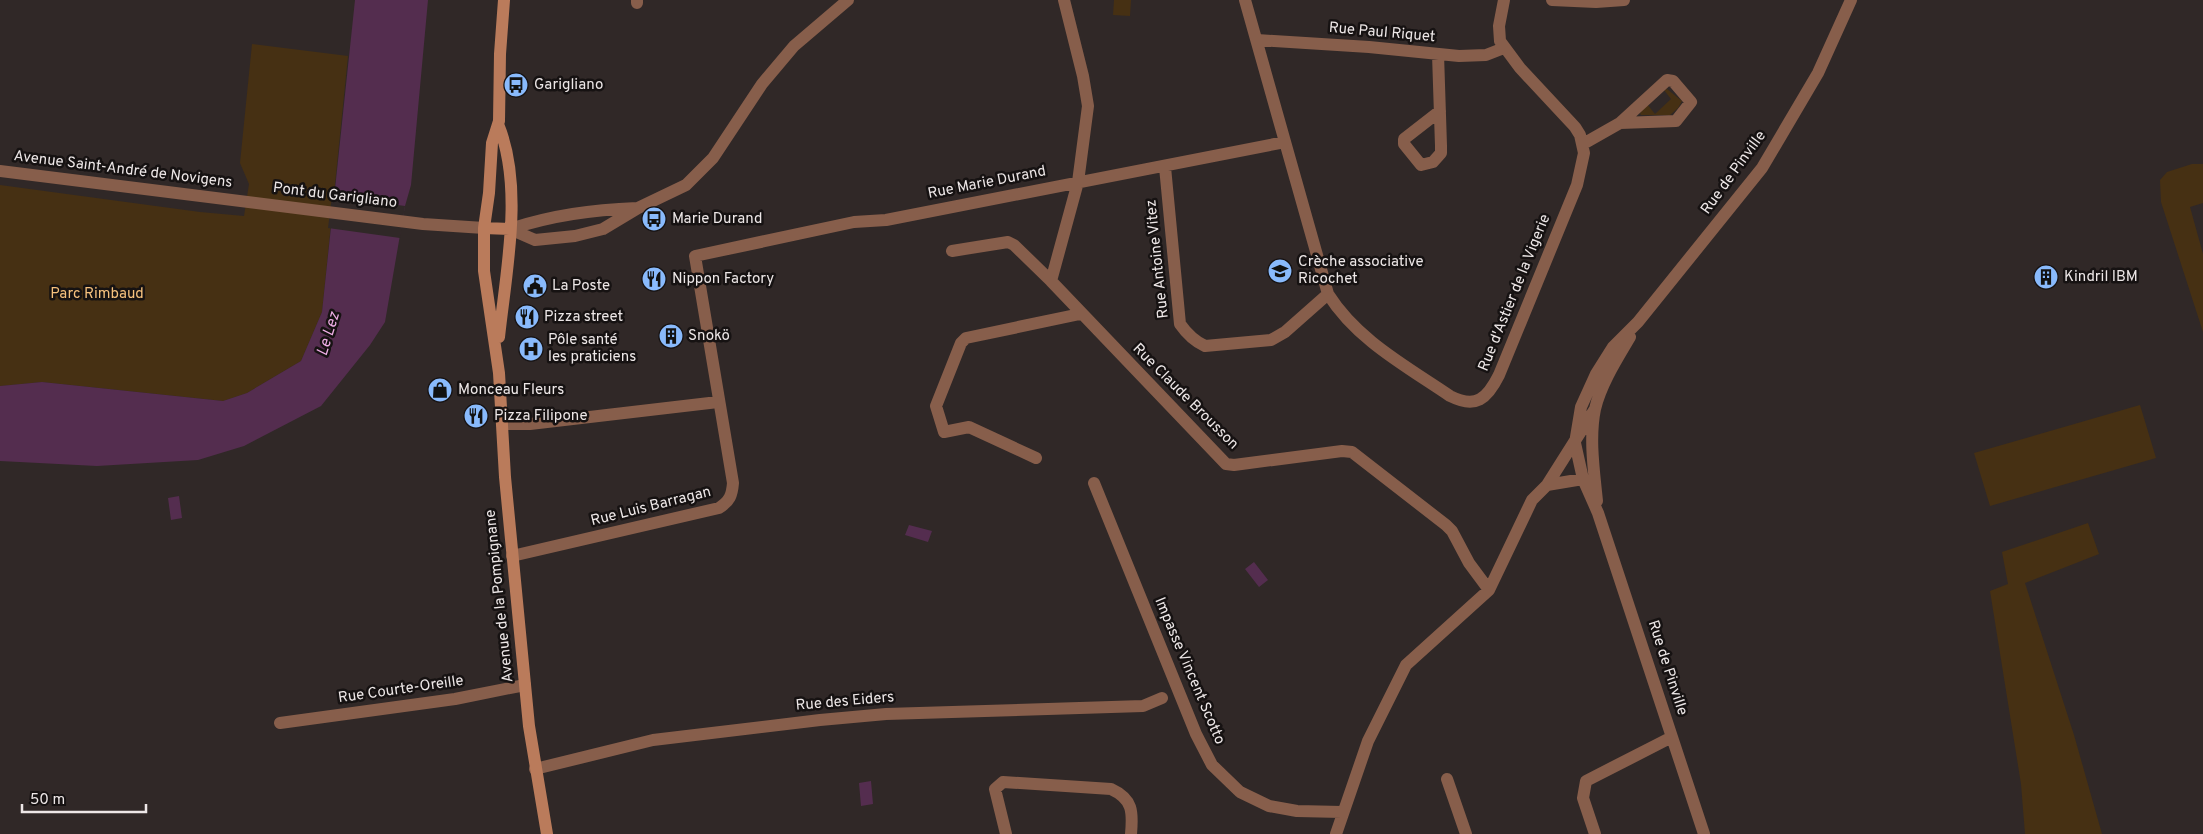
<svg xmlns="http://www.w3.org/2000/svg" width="2203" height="834" viewBox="0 0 2203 834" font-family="Overpass,sans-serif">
<rect width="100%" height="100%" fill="#302827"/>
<path fill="#463013" d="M1114,0H1131L1130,16L1113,15Z
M252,44L348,56L322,312L301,361L247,393L223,401L42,382L0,386V185L200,212L244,216L249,184L240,163Z
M1667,89L1682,101L1678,108L1670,115H1641L1640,113L1647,104L1655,114L1671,99L1664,90Z
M2192,164H2203V203L2190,207L2203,254V332L2161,202L2160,180L2167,172Z
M2140,405L2156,458L1990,506L1974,453Z
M2088,523L2099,554L2025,583L2074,735L2102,834H2025L2021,784L1990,591L2008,584L2002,552Z"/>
<path fill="#542d4f" d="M355,0H428L411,185L405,206L385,322L370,345L321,406L244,446L198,460L97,466L0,461V386L42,382L223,401L247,393L301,361L322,312Z
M179,496L182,518L171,520L168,498Z
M909,525L932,531L928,542L905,535Z
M1254,562L1268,580L1259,587L1245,569Z
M871,781L873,804L861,806L859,783Z"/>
<path fill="#302827" d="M332,196L405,206L400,238L328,228Z"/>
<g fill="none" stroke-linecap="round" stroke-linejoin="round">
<path stroke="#875e4b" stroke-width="12" d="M637,0V3
M1064,0L1083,76L1088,106L1078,182L1051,281L1226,464L1234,465L1342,451L1352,452L1446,525L1452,531L1469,563L1489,590
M1245,0L1328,294C1357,340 1406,366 1450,396C1476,409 1487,399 1499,375L1577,185L1584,153L1580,135L1575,127L1520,68L1500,41L1499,26L1504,0
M1552,0L1596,2L1624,0
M1257,40L1369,47L1459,56L1486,55L1504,48
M1438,54L1441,146V153L1433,162L1421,165L1404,144V139L1440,111
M1583,144L1620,123L1676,121L1691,102L1673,81L1667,80L1620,123
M1165,167L1180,324C1187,334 1194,341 1205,346L1271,340L1285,332L1328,294
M0,171L423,224L484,228
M510,229L535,240L575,236L603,229L638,208L686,185L713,158L762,84L794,46L848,0
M510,229C553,215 592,210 637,208
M952,251L1008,242L1014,245L1051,281
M502,424H530L718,402
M1036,458L969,427L944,432L936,406L961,343L966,338L1080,314
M1094,483L1196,734L1212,765L1240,792L1269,806L1297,811L1342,812
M1547,485L1583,479
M1597,501C1594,471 1589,438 1595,409C1601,384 1617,359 1630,337
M512,556L719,508C730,501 732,495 733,483L695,256L854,222L886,220L1285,142
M280,723L455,699L525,685
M535,769L653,740L820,720L886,714L1143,706L1162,698
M1447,779L1466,834
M1006,834L995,789L1003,782L1111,789C1133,799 1133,812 1131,834
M1336,834L1368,741L1406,665L1489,590L1532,500L1547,485L1595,409
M1595,834L1583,798L1586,781L1672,737
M1704,834L1598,513L1583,479L1575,443L1581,407L1596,374L1613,347L1638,322L1762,168L1818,73L1851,0"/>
<path stroke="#ba7b5b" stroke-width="12" d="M504,0L500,54L499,121L492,143L489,193L484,228V271L499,373L505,477L529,726L547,834
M498,124C524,187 506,271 499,337
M484,228L510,229"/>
</g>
<defs>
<symbol id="bus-disc" viewBox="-11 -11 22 22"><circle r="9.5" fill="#89bafc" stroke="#161212"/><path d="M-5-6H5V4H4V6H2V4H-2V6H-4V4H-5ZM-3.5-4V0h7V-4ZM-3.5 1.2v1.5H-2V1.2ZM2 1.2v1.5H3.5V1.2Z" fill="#111"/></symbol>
<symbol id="school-disc" viewBox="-11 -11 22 22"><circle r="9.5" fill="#89bafc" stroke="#161212"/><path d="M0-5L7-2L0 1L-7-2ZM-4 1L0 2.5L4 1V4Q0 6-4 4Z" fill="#111"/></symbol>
<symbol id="building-disc" viewBox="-11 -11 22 22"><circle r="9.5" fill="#89bafc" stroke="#161212"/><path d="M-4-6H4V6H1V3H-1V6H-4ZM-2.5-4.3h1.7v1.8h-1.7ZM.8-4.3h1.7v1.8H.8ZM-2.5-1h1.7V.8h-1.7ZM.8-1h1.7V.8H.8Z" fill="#111"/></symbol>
<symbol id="restaurant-disc" viewBox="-11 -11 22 22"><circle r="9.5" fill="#89bafc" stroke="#161212"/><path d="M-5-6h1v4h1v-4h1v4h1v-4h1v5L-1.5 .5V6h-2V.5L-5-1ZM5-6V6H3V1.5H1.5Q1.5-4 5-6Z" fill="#111"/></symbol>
<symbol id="civic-disc" viewBox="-11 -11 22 22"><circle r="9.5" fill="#89bafc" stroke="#161212"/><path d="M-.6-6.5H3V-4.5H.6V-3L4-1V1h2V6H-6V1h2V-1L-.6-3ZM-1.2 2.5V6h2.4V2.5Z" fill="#111"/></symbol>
<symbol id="hospital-disc" viewBox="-11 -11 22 22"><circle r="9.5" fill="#89bafc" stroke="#161212"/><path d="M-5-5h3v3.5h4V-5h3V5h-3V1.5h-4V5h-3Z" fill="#111"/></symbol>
<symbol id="shop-disc" viewBox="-11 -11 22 22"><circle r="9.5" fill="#89bafc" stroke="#161212"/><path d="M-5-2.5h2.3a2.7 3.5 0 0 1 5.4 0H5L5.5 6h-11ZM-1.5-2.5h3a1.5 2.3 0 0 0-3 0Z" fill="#111"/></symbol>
</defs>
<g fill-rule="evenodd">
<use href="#bus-disc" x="502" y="71" width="28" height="28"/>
<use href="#bus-disc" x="640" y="205" width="28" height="28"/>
<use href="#school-disc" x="1266" y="257" width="28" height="28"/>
<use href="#building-disc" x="2032" y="263" width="28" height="28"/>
<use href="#restaurant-disc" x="640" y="265" width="28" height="28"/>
<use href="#civic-disc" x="521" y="272" width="28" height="28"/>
<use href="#restaurant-disc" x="513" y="303" width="28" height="28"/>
<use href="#building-disc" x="657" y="322" width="28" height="28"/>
<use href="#hospital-disc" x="517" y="335" width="28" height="28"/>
<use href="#shop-disc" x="426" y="376" width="28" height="28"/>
<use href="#restaurant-disc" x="462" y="402" width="28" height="28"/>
</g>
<g text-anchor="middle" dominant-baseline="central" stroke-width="5" stroke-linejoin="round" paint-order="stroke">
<g font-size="15" fill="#ede7e7" stroke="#161212">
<text transform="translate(1382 33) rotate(5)">Rue Paul Riquet</text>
<text transform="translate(123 170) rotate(7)">Avenue Saint-André de Novigens</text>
<text transform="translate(1734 173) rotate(-54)">Rue de Pinville</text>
<text transform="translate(987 183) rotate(-11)">Rue Marie Durand</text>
<text transform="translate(335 196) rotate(7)">Pont du Garigliano</text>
<text transform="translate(1158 259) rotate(-96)">Rue Antoine Vitez</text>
<text transform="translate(1515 293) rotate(-68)">Rue d'Astier de la Vigerie</text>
<text transform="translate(1185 397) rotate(45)">Rue Claude Brousson</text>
<text transform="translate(651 507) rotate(-14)">Rue Luis Barragan</text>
<text transform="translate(500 596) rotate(-96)">Avenue de la Pompignane</text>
<text transform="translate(1667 668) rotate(72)">Rue de Pinville</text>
<text transform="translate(1189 671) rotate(67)">Impasse Vincent Scotto</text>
<text transform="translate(401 690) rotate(-8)">Rue Courte-Oreille</text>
<text transform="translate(845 702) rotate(-5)">Rue des Eiders</text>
</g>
<g font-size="15" fill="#ede7e7" stroke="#161212" text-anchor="start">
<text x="534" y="85">Garigliano</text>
<text x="672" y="219">Marie Durand</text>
<text x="1298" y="262">Crèche associative<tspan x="1298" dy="17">Ricochet</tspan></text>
<text x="2064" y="277">Kindril IBM</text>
<text x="672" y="279">Nippon Factory</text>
<text x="552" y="286">La Poste</text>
<text x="544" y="317">Pizza street</text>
<text x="688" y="336">Snokö</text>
<text x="548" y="340">Pôle santé<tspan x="548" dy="17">les praticiens</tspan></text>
<text x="458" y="390">Monceau Fleurs</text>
<text x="494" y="416">Pizza Filipone</text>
</g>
<g font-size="15" fill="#f6c17d" stroke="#161212">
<text x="97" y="294">Parc Rimbaud</text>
</g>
<g font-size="16" font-style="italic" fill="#f0afe7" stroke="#161212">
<text transform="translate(329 334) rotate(-73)">Le Lez</text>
</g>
</g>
<path d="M22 804v8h124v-8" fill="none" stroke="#ede7e7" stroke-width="2.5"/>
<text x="30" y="804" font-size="15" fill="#ede7e7" stroke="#161212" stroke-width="4" paint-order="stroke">50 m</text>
</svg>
